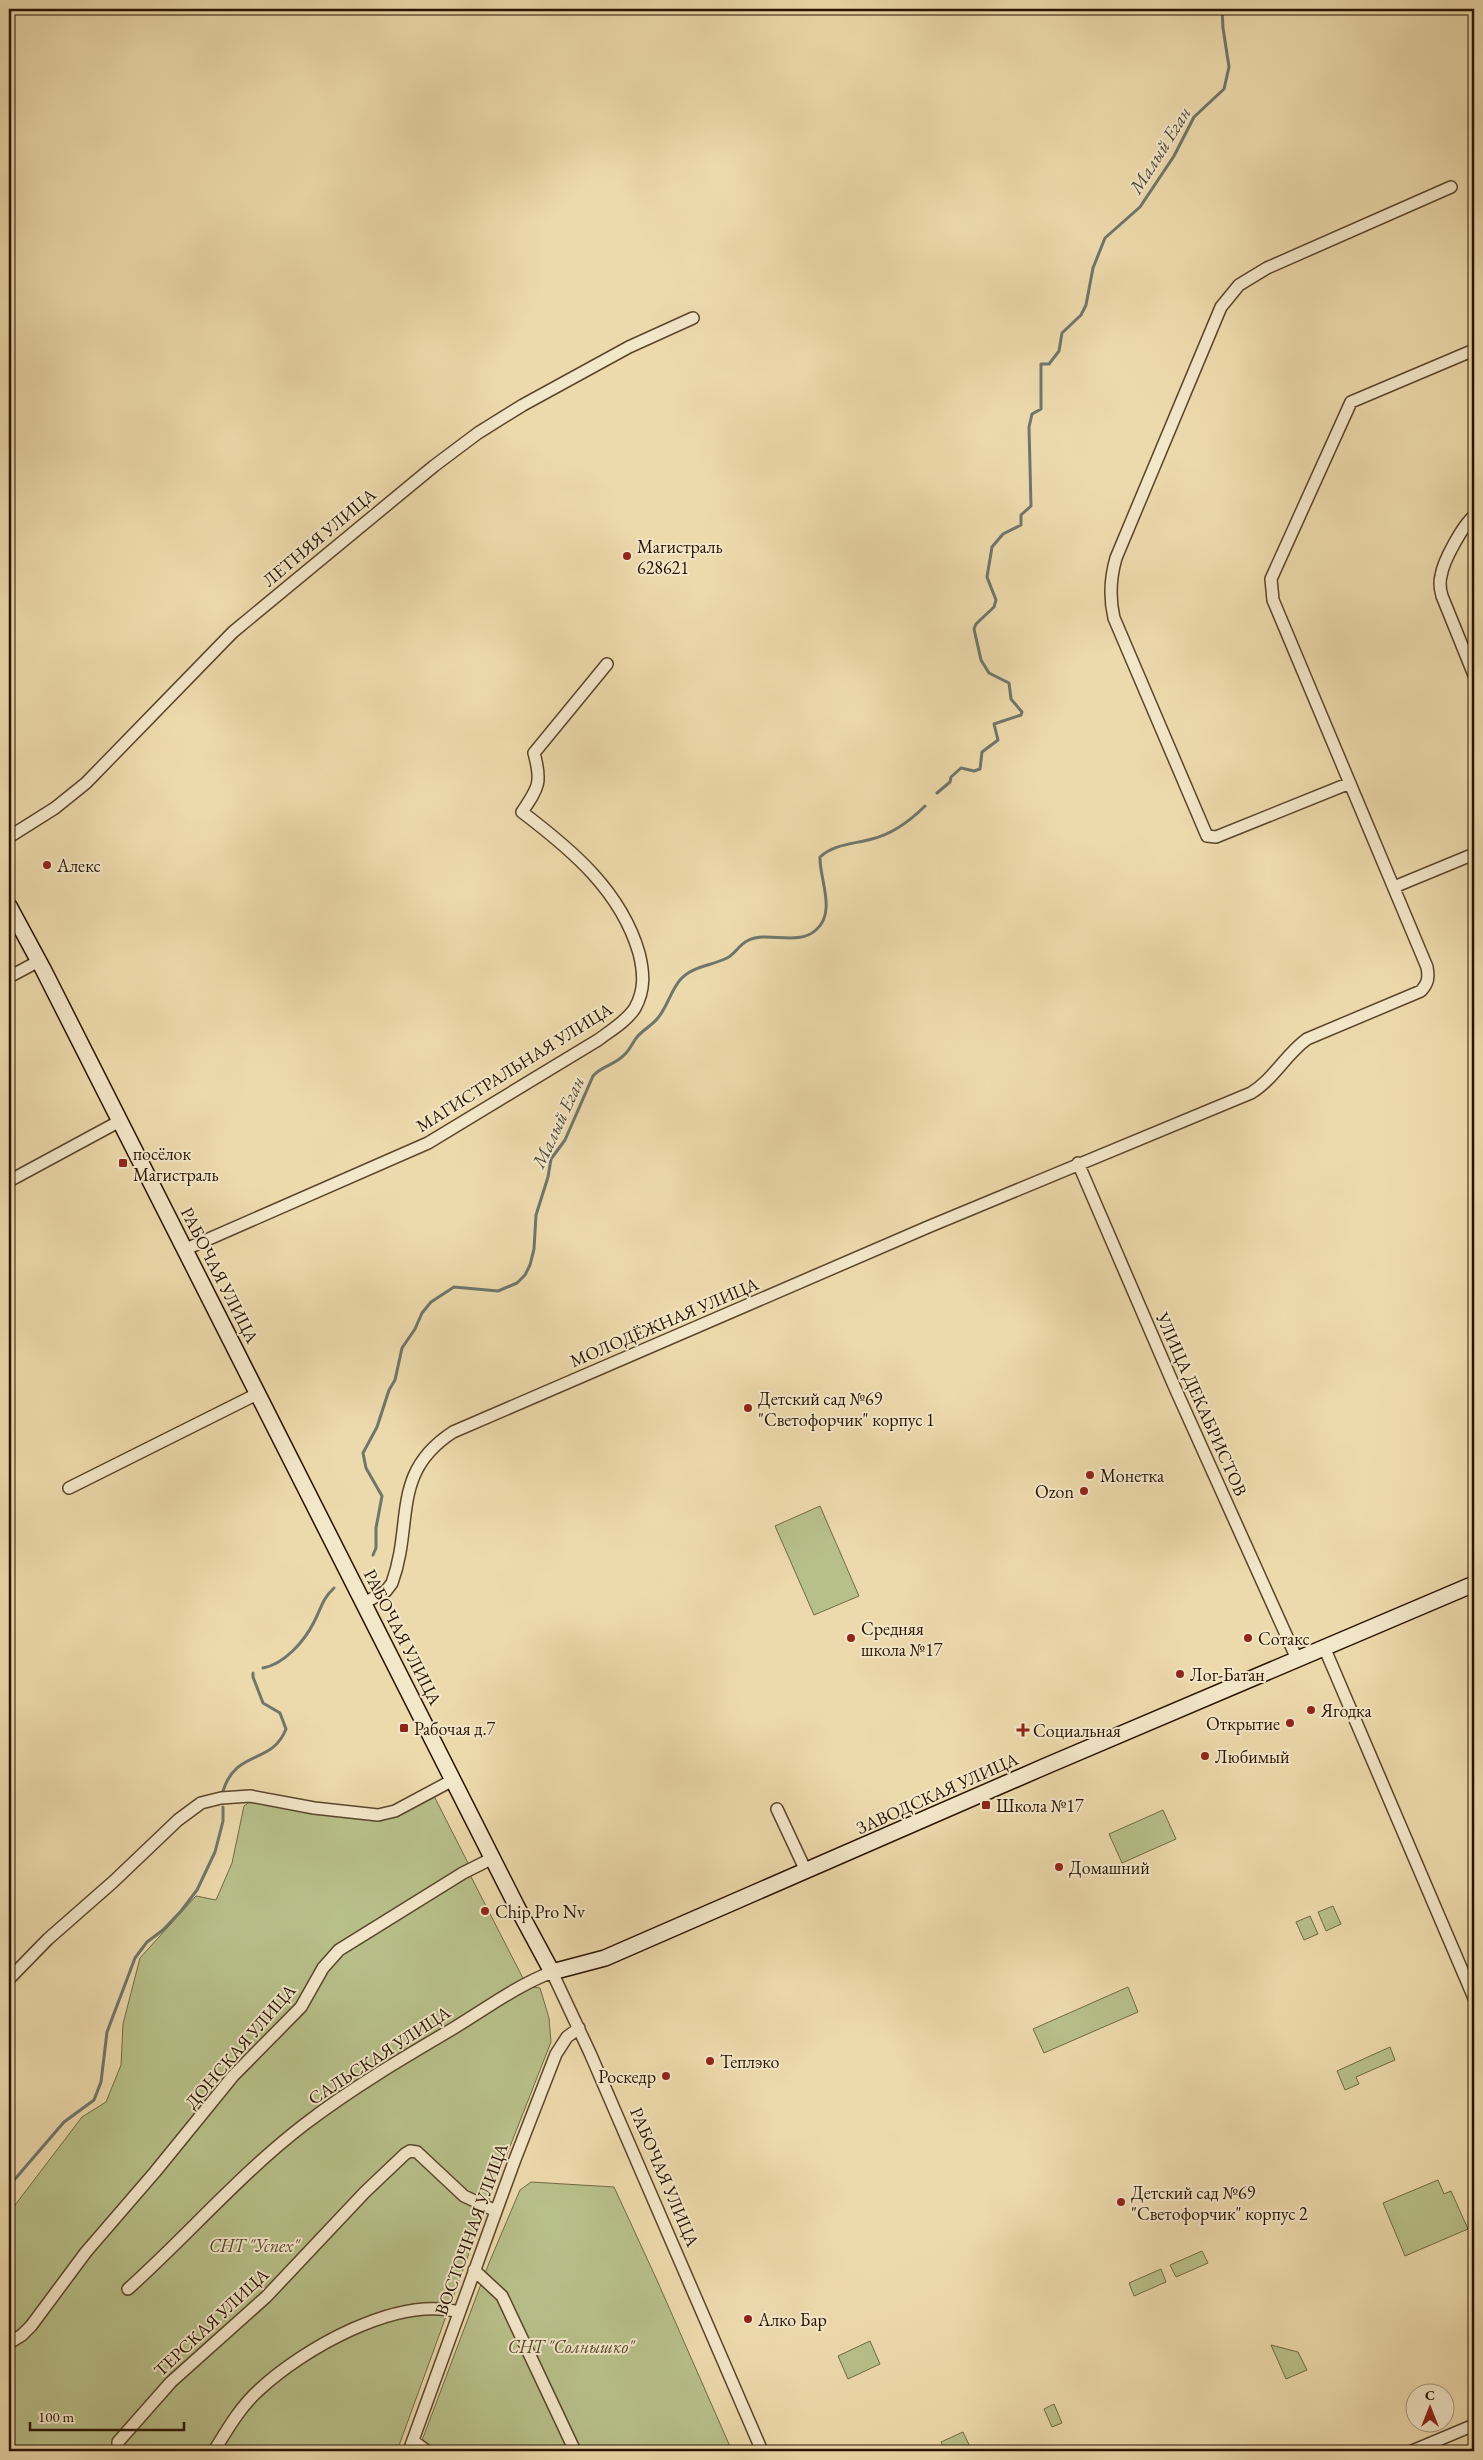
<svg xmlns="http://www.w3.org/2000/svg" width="1483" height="2460" viewBox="0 0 1483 2460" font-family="'EB Garamond',serif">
<rect width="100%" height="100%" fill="#eddaac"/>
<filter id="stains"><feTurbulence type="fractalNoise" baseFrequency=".004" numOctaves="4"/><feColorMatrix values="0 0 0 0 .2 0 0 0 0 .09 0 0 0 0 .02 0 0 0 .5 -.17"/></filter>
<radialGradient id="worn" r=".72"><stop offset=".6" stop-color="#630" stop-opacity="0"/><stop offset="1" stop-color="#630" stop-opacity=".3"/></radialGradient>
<path fill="#b8c08a" stroke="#706a45" d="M820,1506L859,1596L814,1615L775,1526Z
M433,1794L469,1865L466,1867L527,1986L540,1988L549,2018L551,2042L480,2223L397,2451H9V2213L82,2117L106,2102L121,2065L123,2024L140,1958L196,1896L216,1900L232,1863L244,1806L252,1800L313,1812L382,1821Z
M1163,1810L1176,1839L1122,1863L1109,1834Z
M1333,1906L1341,1924L1326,1931L1318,1912Z
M1310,1916L1318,1934L1304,1940L1296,1922Z
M1128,1987L1138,2012L1044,2053L1033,2029Z
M1390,2047L1395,2060L1356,2077L1359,2084L1345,2090L1337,2071Z
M1438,2180L1444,2194L1451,2191L1468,2229L1405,2256L1383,2203Z
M531,2182L614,2187L656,2278L732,2451H418L489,2263L520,2190Z
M1202,2251L1208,2263L1176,2277L1170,2265Z
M1161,2269L1166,2282L1134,2296L1129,2283Z
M870,2341L880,2364L848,2379L838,2356Z
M1271,2345L1298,2352L1307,2370L1286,2379Z
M1054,2404L1062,2423L1052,2427L1044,2409Z
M963,2432L972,2451H945L941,2442Z"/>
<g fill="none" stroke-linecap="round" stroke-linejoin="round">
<path stroke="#6f766c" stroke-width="3" d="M937,793L950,782L951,777L961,768L974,771L980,769L982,752L998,740L994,724L1021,715L1022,712L1011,699L1009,683L989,673L981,660L974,629L976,624L994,607L996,600L987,577L992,547L1003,534L1021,525V515L1031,506L1029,427L1032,414L1041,409V364H1049L1059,351L1062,333L1081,315L1086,305L1093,268L1105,238L1140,207L1174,156L1194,117L1224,89L1229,67L1223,28L1222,9
M373,1555L376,1548V1528L382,1496L366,1468L363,1453L377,1427L389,1390L395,1380L402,1348L415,1329L422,1313L431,1302L454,1287L498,1291L517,1283L525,1275L530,1265L534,1249L536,1215L548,1177L551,1159L565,1140L593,1076C601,1066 615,1065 624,1055C630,1050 632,1043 637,1037C643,1030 651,1026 657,1019C667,1008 670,992 680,980C692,966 711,966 727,958C735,954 739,945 747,941C767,930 797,947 816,930C837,912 819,878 820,857C834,844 854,844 872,839C892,834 911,820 925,806
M263,1668C284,1664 304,1642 314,1622C321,1609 322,1599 334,1588
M223,1791C236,1749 272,1765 286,1729L280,1713L263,1703L253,1677V1673
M9,2186L64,2122L94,2100L101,2082L107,2032L135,1958L147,1942L163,1930L181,1911L197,1890L215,1852L223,1821V1807"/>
<defs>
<path id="street" d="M1474,516C1463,525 1443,561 1441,576C1439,583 1440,589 1442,596L1474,675
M1350,783L1216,837L1207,836L1114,618C1109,597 1110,579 1116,558L1221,307L1239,285L1267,268L1451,187
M9,837L55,808L86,783L233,632L434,466L478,433L523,405L629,347L693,318
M1394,887L1474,854
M9,977L39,961
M1078,1163L1175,1388L1297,1659
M9,1181L120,1121
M186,1249L428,1143L598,1040C610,1031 627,1021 635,1008C645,990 644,973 639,953C621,891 572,850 522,812C539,787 542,782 534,753L607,664
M69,1488L259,1393
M364,1603L386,1591L392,1583C414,1522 390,1473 453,1432L928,1227L1251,1093C1273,1080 1286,1054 1307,1039L1421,991C1428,983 1429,978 1427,967L1273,600L1271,579L1351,402L1474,350
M1324,1647L1474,1998
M777,1809L806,1871
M9,1979L48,1939L113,1882L178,1820L201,1803L221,1798L250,1796L314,1808L378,1815L395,1811L453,1780
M474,2270L502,2296L575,2451
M128,2289C188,2235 241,2173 305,2124C352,2088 403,2058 454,2028C487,2008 516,1986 552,1972L590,2053L762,2451
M9,2343L22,2335L31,2326L86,2252L155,2172L233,2076L301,2007L323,1968L339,1950L463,1873L493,1858
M413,2441L427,2451
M118,2451V2442L171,2382L266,2297L365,2192L405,2154L410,2151L417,2152L464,2196L496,2211
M214,2451C227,2430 240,2407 259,2390C303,2349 397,2295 459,2312
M409,2451L514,2162L556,2054L567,2037L579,2028
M1412,2451L1474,2425"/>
<path id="secondary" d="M9,906L43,969L517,1907L552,1972L605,1958L1046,1766L1474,1584"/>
</defs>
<use href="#street" stroke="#5a452b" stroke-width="14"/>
<use href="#secondary" stroke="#291300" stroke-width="18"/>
<use href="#street" stroke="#f3e7c9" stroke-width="11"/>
<use href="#secondary" stroke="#f3e7c9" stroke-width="15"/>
</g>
<g fill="#8f2418" stroke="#f3e7c9" stroke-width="2">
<circle cx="627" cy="556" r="5"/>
<circle cx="47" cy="865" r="5"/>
<rect x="118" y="1158" width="10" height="10" rx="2.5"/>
<circle cx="748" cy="1408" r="5"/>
<circle cx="1090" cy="1475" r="5"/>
<circle cx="1084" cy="1491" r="5"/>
<circle cx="851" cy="1638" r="5"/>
<circle cx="1248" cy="1638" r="5"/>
<circle cx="1180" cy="1674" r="5"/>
<circle cx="1311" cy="1710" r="5"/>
<circle cx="1290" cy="1723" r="5"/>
<rect x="399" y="1723" width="10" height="10" rx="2.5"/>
<path d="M1020.5 1722.5h5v5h5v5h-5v5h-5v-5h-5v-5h5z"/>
<circle cx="1205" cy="1756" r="5"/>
<rect x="981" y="1800" width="10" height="10" rx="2.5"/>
<circle cx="1059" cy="1867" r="5"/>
<circle cx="485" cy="1911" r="5"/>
<circle cx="710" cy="2061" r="5"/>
<circle cx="666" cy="2076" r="5"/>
<circle cx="1121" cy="2202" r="5"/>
<circle cx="748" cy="2319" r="5"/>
</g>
<g text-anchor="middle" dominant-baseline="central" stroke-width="4" stroke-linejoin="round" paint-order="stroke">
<g font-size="18" fill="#291300" stroke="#f3e7c9">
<text transform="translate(319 537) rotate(-40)">ЛЕТНЯЯ УЛИЦА</text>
<text transform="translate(514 1067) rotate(-32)">МАГИСТРАЛЬНАЯ УЛИЦА</text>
<text transform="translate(220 1275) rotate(63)">РАБОЧАЯ УЛИЦА</text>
<text transform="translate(664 1322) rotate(-23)">МОЛОДЁЖНАЯ УЛИЦА</text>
<text transform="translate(1202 1404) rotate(66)">УЛИЦА ДЕКАБРИСТОВ</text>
<text transform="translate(403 1637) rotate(63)">РАБОЧАЯ УЛИЦА</text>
<text transform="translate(937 1793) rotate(-24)">ЗАВОДСКАЯ УЛИЦА</text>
<text transform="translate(240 2046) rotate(-49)">ДОНСКАЯ УЛИЦА</text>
<text transform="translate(379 2055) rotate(-33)">САЛЬСКАЯ УЛИЦА</text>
<text transform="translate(665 2177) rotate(67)">РАБОЧАЯ УЛИЦА</text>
<text transform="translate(471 2229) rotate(-70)">ВОСТОЧНАЯ УЛИЦА</text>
<text transform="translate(211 2322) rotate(-43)">ТЕРСКАЯ УЛИЦА</text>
</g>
<g font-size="18" fill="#291300" stroke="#f3e7c9" text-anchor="start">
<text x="637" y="546">Магистраль<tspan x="637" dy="21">628621</tspan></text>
<text x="57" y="865">Алекс</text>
<text x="133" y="1153">посёлок<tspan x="133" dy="21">Магистраль</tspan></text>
<text x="758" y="1398">Детский сад №69<tspan x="758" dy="21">"Светофорчик" корпус 1</tspan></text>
<text x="1100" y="1475">Монетка</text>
<text x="1074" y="1491" text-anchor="end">Ozon</text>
<text x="861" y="1628">Средняя<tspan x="861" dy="21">школа №17</tspan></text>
<text x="1258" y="1638">Сотакс</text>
<text x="1190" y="1674">Лог-Батан</text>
<text x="1321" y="1710">Ягодка</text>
<text x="1280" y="1723" text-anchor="end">Открытие</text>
<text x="414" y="1728">Рабочая д.7</text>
<text x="1033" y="1730">Социальная</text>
<text x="1215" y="1756">Любимый</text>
<text x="996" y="1805">Школа №17</text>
<text x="1069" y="1867">Домашний</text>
<text x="495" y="1911">Chip Pro Nv</text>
<text x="720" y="2061">Теплэко</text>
<text x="656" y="2076" text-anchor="end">Роскедр</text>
<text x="1131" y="2192">Детский сад №69<tspan x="1131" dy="21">"Светофорчик" корпус 2</tspan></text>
<text x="758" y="2319">Алко Бар</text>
</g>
<g font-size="18" font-style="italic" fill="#544729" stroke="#f3e7c9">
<text x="254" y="2245">СНТ "Успех"</text>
<text x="571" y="2346">СНТ "Солнышко"</text>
</g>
<g font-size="19" font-style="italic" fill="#524d3f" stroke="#f3e7c9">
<text transform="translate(1160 150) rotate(-58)">Малый Еган</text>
<text transform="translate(558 1122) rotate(-65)">Малый Еган</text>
</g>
</g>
<rect width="1483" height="2460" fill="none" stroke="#eddaac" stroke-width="30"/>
<rect x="10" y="10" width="1463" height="2440" fill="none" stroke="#291300" stroke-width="2.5"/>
<rect x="15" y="15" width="1453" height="2430" fill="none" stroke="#291300"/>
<g transform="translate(1430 2408)"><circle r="24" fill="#f3e7c9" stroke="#a29279"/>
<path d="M0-4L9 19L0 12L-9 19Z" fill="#8f2418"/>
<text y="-8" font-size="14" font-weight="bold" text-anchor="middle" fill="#291300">С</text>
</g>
<path d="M30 2422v8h154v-8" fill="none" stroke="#291300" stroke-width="2.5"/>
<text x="38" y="2422" font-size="15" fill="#291300" stroke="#f3e7c9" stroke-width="4" paint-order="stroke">100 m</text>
<rect width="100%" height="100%" filter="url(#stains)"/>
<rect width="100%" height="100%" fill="url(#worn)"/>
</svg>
